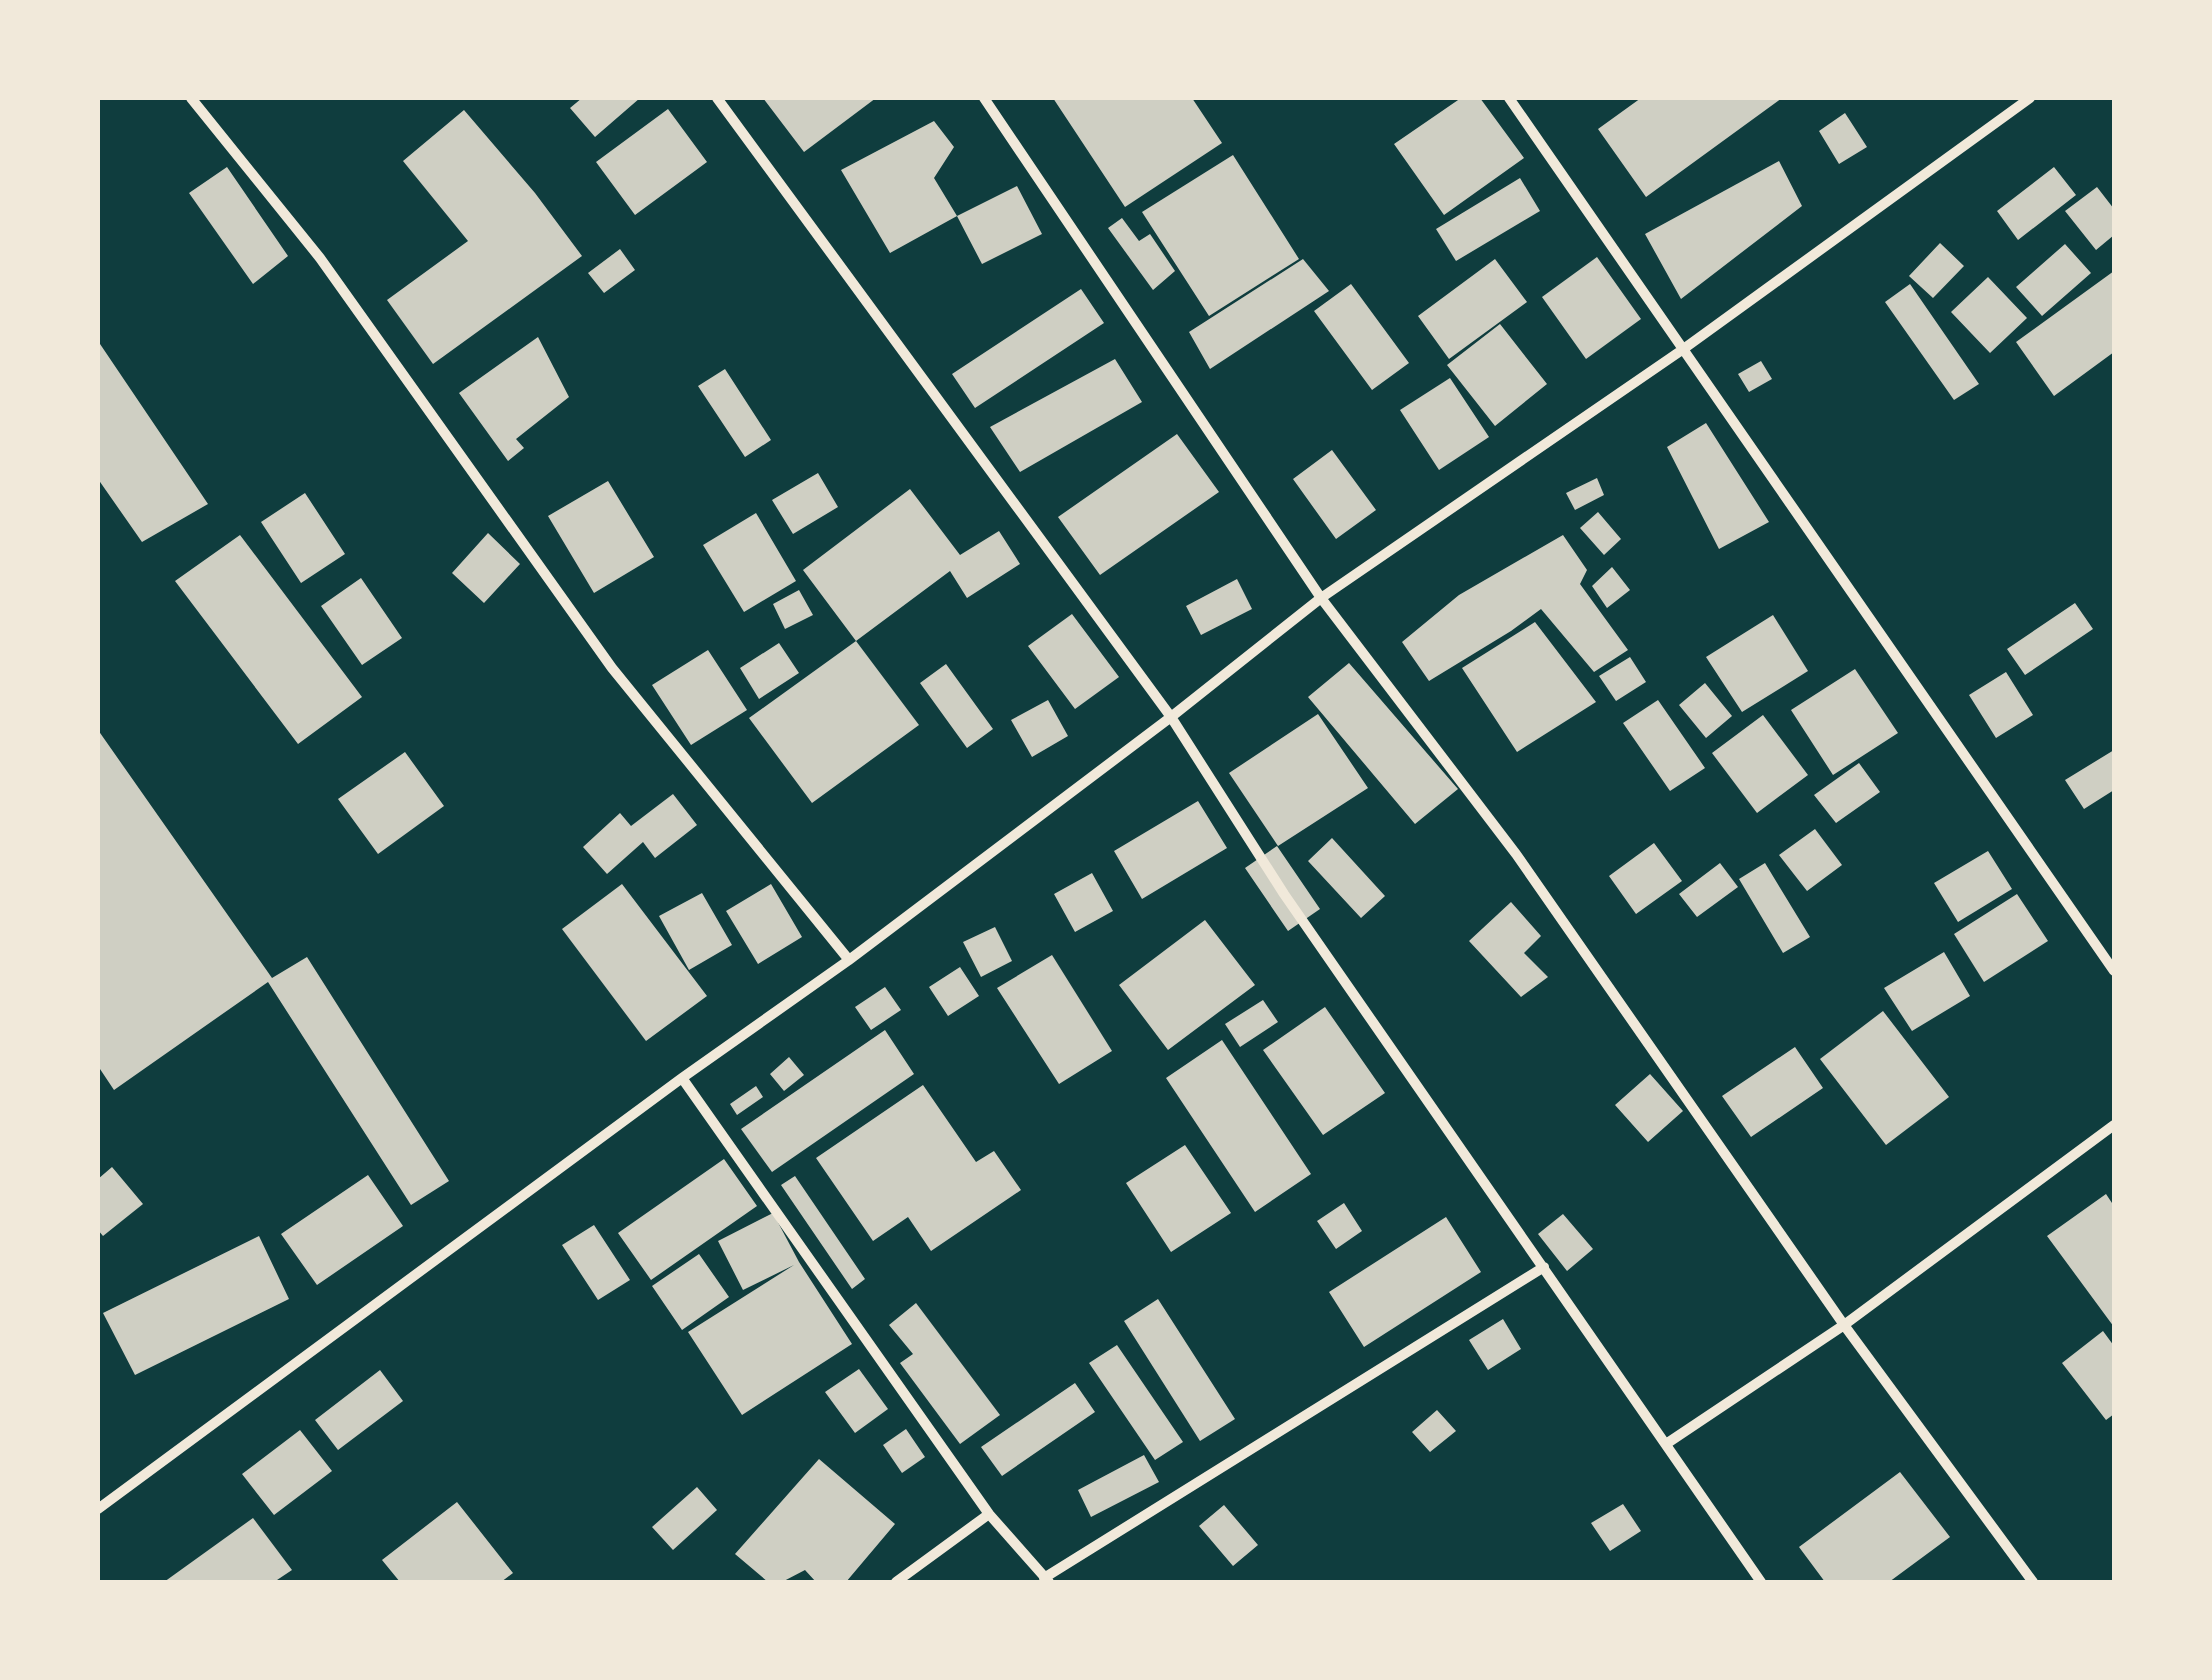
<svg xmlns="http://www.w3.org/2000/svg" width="2212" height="1680" viewBox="0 0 2212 1680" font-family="'Exo 2',sans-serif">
<rect width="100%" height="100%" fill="#0f3d3e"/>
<path fill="#cfcfc3" d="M582,98H640L595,137L570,108Z
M763,98H876L804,152Z
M1053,98H1192L1222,143L1125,207Z
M1461,98H1480L1524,158L1444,215L1394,144Z
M1641,98H1782L1646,197L1598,129Z
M668,109L707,162L635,215L596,162Z
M464,110L535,193L582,256L433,364L387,300L468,241L403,161Z
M1845,113L1867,147L1839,164L1819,131Z
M934,121L954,147L934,178L957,216L890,253L841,170Z
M1233,155L1299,259L1209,316L1142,212Z
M1779,161L1802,206L1681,299L1645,234Z
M227,167L288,256L253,284L189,193Z
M2054,167L2076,195L2018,240L1997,211Z
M1520,178L1540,211L1456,261L1436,229Z
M1017,186L1042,234L982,264L957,216Z
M2097,187L2114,209V235L2096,250L2065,211Z
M1122,218L1139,241L1150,234L1175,271L1153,290L1108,228Z
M1940,243L1964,266L1933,298L1909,276Z
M2065,244L2091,273L2042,316L2016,287Z
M620,249L635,270L604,293L588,273Z
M1597,257L1641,319L1586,359L1542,297Z
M1303,259L1329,291L1210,369L1189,332Z
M1495,259L1527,302L1449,359L1418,316Z
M2114,271V352L2054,396L2016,342Z
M1988,277L2027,318L1990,353L1951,312Z
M1351,284L1409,363L1372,390L1314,311Z
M1910,284L1979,384L1954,400L1885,302Z
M1081,289L1104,323L975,408L952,374Z
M1500,324L1547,384L1495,426L1447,365Z
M538,337L569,397L516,439L524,448L508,461L459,393Z
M98,341L208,504L142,542L98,479Z
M1115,359L1142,402L1020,472L990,427Z
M1761,361L1772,379L1749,392L1738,374Z
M725,369L771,440L745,457L698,386Z
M1450,378L1489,437L1439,470L1400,410Z
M1706,423L1769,522L1719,549L1667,447Z
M1177,434L1219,492L1100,575L1058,517Z
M1332,450L1376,510L1336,539L1293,479Z
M818,473L838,507L793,534L772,500Z
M1597,478L1604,495L1575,510L1566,493Z
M608,481L654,557L594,593L548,516Z
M910,489L960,555L999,531L1020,564L967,598L950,571L856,641L803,570Z
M305,493L345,554L301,583L261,522Z
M1598,512L1621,539L1604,555L1580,528Z
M756,513L796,581L744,612L703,545Z
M488,533L520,564L484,603L452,573Z
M240,535L362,697L298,744L175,581Z
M1563,535L1587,570L1580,584L1628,650L1594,672L1541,609L1511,631L1429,681L1402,642L1459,595Z
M1612,567L1630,590L1607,608L1592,586Z
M361,578L402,638L362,665L321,606Z
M1237,579L1252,609L1201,635L1186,606Z
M799,590L813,615L785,629L773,604Z
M2075,603L2093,629L2025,675L2007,649Z
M1072,614L1119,677L1075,709L1028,646Z
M1773,615L1808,671L1742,712L1706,657Z
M1535,622L1596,702L1517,752L1462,668Z
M856,641L919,725L812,803L749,718Z
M779,643L799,673L759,699L740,668Z
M708,650L747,710L691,745L652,685Z
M1630,657L1646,682L1616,701L1599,676Z
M1349,663L1458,789L1415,824L1308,697Z
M946,664L993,729L967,748L920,683Z
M1855,669L1898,733L1833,775L1791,710Z
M2006,672L2033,715L1996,738L1969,695Z
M1705,683L1732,716L1706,738L1679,705Z
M1048,700L1068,736L1032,757L1011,720Z
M1658,700L1705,768L1670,791L1623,723Z
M1318,714L1368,788L1278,846L1229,773Z
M1763,715L1808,775L1757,813L1712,753Z
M98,730L272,978L307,957L449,1181L411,1205L268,982L114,1090L98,1066Z
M2114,750V790L2084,809L2065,780Z
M405,752L444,806L378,854L338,799Z
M1859,763L1880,792L1836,823L1814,795Z
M673,794L697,825L655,858L643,842L607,874L583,847L620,813L631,826Z
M1198,801L1227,848L1142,899L1114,851Z
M1815,829L1842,865L1807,891L1779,855Z
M1332,838L1385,896L1361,918L1308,861Z
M1654,843L1682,881L1636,914L1609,876Z
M1277,846L1320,909L1288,931L1245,868Z
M1988,851L2012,889L1958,922L1934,883Z
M1720,863L1738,887L1697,917L1679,894Z
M1765,863L1810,937L1783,953L1739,879Z
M1092,873L1113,911L1075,932L1054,894Z
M622,884L707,996L646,1041L562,929Z
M771,884L802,937L758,964L726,911Z
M702,893L732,945L689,970L659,916Z
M2017,894L2048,941L1984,982L1954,934Z
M1511,902L1541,936L1524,953L1548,977L1521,997L1469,941Z
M1205,920L1255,985L1168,1050L1119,985Z
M995,927L1012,961L981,977L963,942Z
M1944,952L1970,996L1912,1031L1884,988Z
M1052,955L1112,1051L1059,1084L997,988Z
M960,967L979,996L948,1016L929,987Z
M885,987L901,1010L871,1030L855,1007Z
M1263,1000L1278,1022L1240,1047L1225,1024Z
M1325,1007L1385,1093L1323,1135L1263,1050Z
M1883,1011L1949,1097L1886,1145L1820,1059Z
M885,1030L914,1074L772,1172L741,1129Z
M1222,1040L1311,1174L1255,1212L1166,1078Z
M1795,1047L1823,1088L1751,1137L1722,1096Z
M789,1057L804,1075L784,1091L770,1074Z
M1650,1074L1683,1111L1648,1142L1615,1105Z
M923,1085L976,1162L994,1151L1021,1190L931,1251L908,1217L873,1241L816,1158Z
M756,1086L763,1097L737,1115L730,1104Z
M1185,1145L1231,1213L1171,1252L1126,1183Z
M724,1159L757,1206L651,1280L618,1233Z
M112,1167L143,1204L103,1236L98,1230V1179Z
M368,1175L403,1226L317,1285L281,1234Z
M795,1176L865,1279L852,1289L781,1185Z
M2106,1194L2114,1206V1327L2047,1236Z
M1344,1203L1362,1231L1336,1249L1317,1221Z
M773,1213L799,1262L852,1344L742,1415L688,1332L794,1265L743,1290L718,1241Z
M1563,1214L1593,1249L1567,1271L1538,1234Z
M1446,1217L1481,1272L1364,1347L1329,1292Z
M594,1225L630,1280L598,1300L562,1245Z
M259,1236L289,1299L135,1375L103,1313Z
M699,1254L729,1297L682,1330L652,1286Z
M1158,1299L1235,1419L1200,1441L1124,1321Z
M916,1303L1000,1415L960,1444L900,1363L913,1354L889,1325Z
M1503,1319L1521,1349L1488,1370L1469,1340Z
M2103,1331L2114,1346V1414L2106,1420L2062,1363Z
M1117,1345L1183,1442L1155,1460L1089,1363Z
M859,1369L888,1409L855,1433L825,1392Z
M380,1370L403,1401L338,1450L315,1420Z
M1075,1383L1095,1412L1002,1476L981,1447Z
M1437,1410L1456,1431L1430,1452L1412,1432Z
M906,1429L925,1457L902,1473L883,1445Z
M300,1430L332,1471L274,1515L242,1474Z
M1144,1455L1159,1482L1091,1517L1078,1490Z
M819,1459L895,1524L846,1582H816L805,1570L782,1582H768L735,1554Z
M1900,1472L1950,1537L1889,1582H1825L1799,1547Z
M697,1487L717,1510L673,1550L652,1527Z
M457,1502L513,1573L501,1582H400L382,1560Z
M1623,1504L1641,1531L1610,1551L1591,1523Z
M1224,1505L1258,1545L1233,1566L1199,1526Z
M253,1518L292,1570L274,1582H164Z"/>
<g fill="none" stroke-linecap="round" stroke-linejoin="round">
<path stroke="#f1e9da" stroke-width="10" d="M191,98L320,258L612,668L849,960
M717,98L1171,717L1284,894L1761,1582
M984,98L1321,598L1516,854L1844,1325L2033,1582
M1509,98L2114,971
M682,1078L989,1514L1049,1582
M1666,1444L1844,1325L2114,1125
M98,1509L682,1078L849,960L1171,717L1321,598L1682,350L2030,98
M1044,1578L1544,1267
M896,1582L989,1514"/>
</g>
<rect width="2212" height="1680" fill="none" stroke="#f1e9da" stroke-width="200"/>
</svg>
